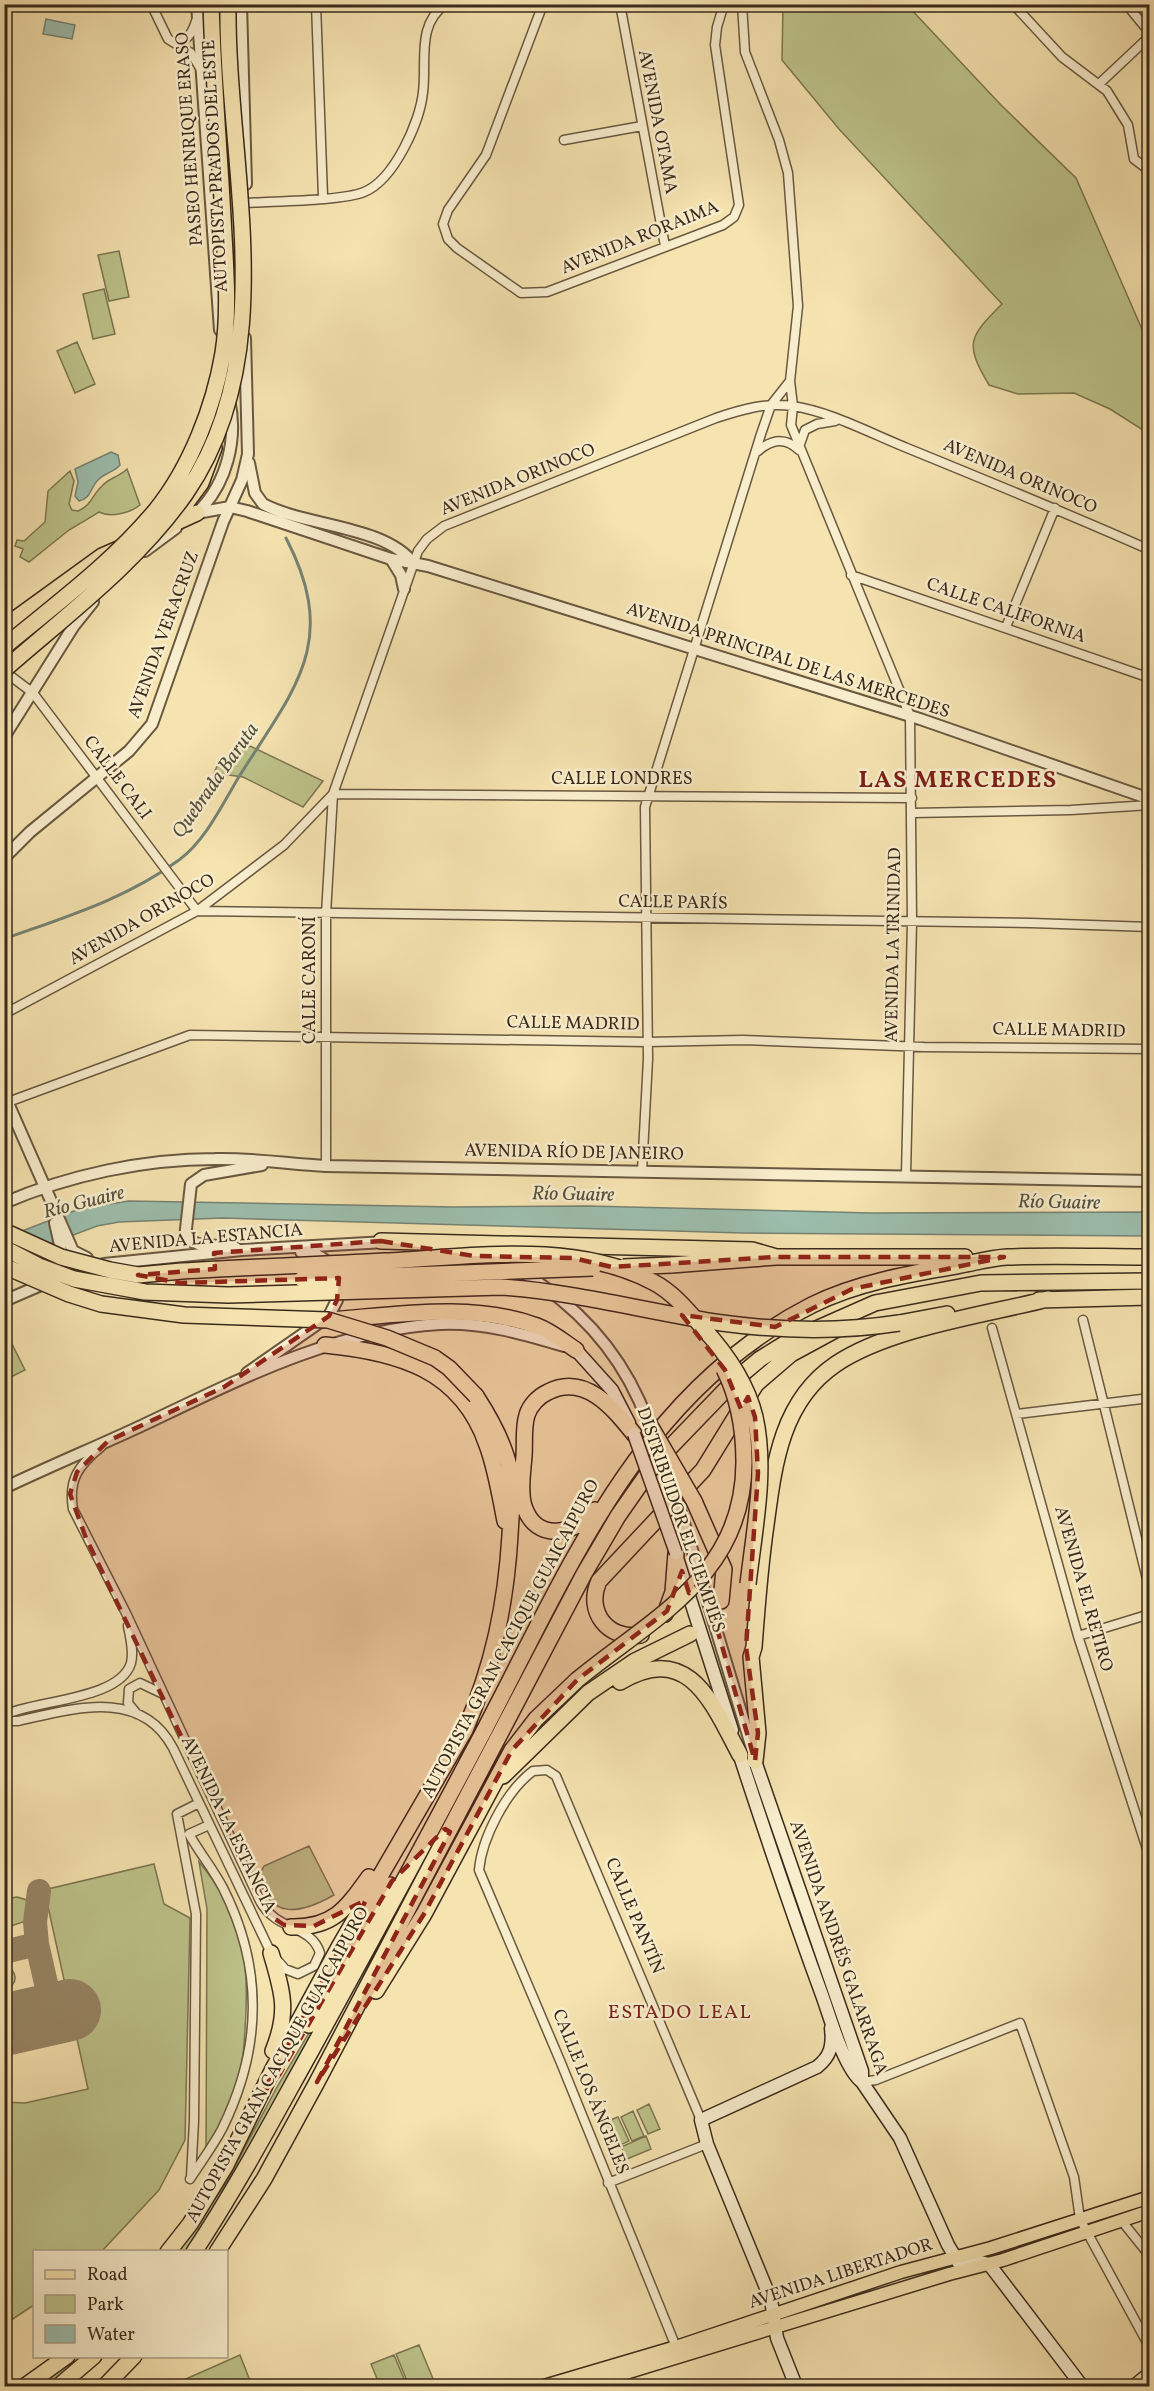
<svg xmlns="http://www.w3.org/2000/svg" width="1154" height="2391" viewBox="0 0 1154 2391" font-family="Vollkorn,serif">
<rect width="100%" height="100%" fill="#f5e3b0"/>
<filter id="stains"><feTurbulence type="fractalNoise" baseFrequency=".00333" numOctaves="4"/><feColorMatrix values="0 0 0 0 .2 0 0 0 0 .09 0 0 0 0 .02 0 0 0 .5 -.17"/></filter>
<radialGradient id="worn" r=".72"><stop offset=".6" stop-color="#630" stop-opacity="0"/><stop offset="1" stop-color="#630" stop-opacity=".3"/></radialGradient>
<path fill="#bdc38a" stroke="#7c7652" stroke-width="1.5" d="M783,5H907L1001,105L1076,178L1145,336L1149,339V434L1110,409L1074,393L1018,394L989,385C964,343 969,337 1002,304L839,129L782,60Z
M119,251L129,297L109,301L98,255Z
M104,289L115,334L93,339L83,294Z
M77,342L95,384L75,393L57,351Z
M127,469L140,505C130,513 111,518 99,512L69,530L29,562L20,557L23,549L15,546L17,540L24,541L45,522L48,491L70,471L74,481L69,504L72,510L78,511C92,505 92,495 102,486C109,478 119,477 127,469Z
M250,746L323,781L303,807L243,777L214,773L220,760Z
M8,1336L25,1370L9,1378L5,1370V1338Z
M309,1846L334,1895C302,1913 269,1922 259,1875L264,1866Z
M199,1862C244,1915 250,1961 245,2029C244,2050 242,2072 235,2092C227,2113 216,2134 206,2154L207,1909Z
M154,1864L164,1904L190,1918L185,2140L159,2190L102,2251L34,2252V2305L5,2324V2102L25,2103L88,2089L45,1893L48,1889Z
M17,1897L27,1900L31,1905L26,1921L5,1928V1899Z
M382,1909L222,2200L185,2251L178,2252L226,2183L277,2087Z
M4,1962C16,1971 21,1982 5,1990Z
M649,2104L660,2129L648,2134L637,2110Z
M633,2111L644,2136L632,2141L621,2117Z
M618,2117L629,2141L616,2147L605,2122Z
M646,2136L651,2149L627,2159L621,2147Z
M419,2345L436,2386H409L396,2354Z
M240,2355L252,2386H170Z
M394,2355L407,2386H380L371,2364Z
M75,2357H86L49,2386H37Z"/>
<path fill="#9cbead" stroke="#758373" stroke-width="1.5" d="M46,19L75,25L72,39L43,34Z
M111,452L118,455L120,465C114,472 105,473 99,479C90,487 92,498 79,501L75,496L78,482L75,469Z
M129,1201L454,1207L587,1206L871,1213L1150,1212L1149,1236L743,1233L223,1218L119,1222L97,1226L5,1261L4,1238L79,1209Z"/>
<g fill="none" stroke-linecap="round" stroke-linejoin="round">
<path stroke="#758373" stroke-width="3" d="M4,939C65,917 126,899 179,860C206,840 223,803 240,775C295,688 340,642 286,538"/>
<path stroke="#988666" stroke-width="24" d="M37,1944L35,1922L39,1891
M4,1952L37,1944L53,2014"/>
<path stroke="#988666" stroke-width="62" d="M4,2025L70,2010"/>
<defs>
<path id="minor" d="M151,4L168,39L191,53L200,68
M316,4L323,197
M543,4L486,155L448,210L443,224L448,239L457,248L521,293L547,292L723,225L734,217L739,205L715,45L717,27L724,4
M620,4L665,246
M742,4L745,52L779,140L788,173L798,306L790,381L793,406L791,425L910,716L912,922L906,1175
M1013,4L1062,57L1107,91L1128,125L1134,159L1150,171
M1126,4L1150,33
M176,44C189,40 193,31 197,18
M1099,84L1150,36
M564,140L642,126
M246,203C274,201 342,201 364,192C394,180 420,122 423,92C427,62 416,24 446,4
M799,447L805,430L817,424L835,421
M758,451C772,439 785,437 799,450
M851,575L1150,678
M1006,627L1055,508
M4,671L33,693L197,911
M333,794L912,798
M912,813L1071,810L1150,805
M197,911L1031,923L1150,927
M4,1014L197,911L284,845L333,794L418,551L427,539L444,526L716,418C740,410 766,402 792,406C829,411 872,434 907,448C988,481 1069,514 1150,550
M8,1102L190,1035L647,1042L743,1040L924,1047L1150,1049
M326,1166V914L333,794
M642,1171L648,1059L645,807L761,434L771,405L790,381
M1083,1320L1150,1591
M992,1328L1078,1636L1150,1858
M1017,1414L1150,1398
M1078,1636L1150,1614
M137,1714L128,1703L129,1689L140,1683L161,1693
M4,1715C36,1700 120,1700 131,1663C134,1651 130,1637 128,1626
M4,1721H18C72,1709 141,1687 173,1748L271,1953L285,1969L298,1974L314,1966L320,1953C311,1924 277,1932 260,1901L126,1613L73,1509C68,1479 79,1465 101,1447
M862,2082L876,2080L1020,2023L1074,2177L1080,2219L1150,2348
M191,2177L194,2121L196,1914L177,1814L199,1803
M190,2179C201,2162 213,2146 222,2129C262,2048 264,1969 223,1888C213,1869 199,1852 189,1834L209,1825
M608,2183L707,2144
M1121,2220L1150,2256
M676,2347L561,2063L479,1870C482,1838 506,1791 533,1771L547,1770L556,1776L701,2120"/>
<path id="tertiary" d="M197,4L220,330
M241,4L246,184
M249,463L255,493L263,504C306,527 385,525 414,564
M198,512C227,483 238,439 229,399
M197,513L230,507L247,511L391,559L428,566L920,719L1150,799
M145,551L176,528
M391,559L401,575L404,589
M4,737L73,627L93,602
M4,858L30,832L129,751L152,724L223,522L242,480L248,454L245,338
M4,1094L73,1251L87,1258
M4,1203C69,1175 144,1159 215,1159C252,1158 289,1164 326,1166L1150,1181
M55,1223L65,1267L56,1278
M236,1248L198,1244L185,1238L191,1184L204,1175L262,1165
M301,1252C315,1253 322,1256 331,1266
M490,1260C511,1264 526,1274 543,1286C593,1321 627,1365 648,1422
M66,1276L104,1264L242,1250L386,1242
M4,1301L48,1282
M247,1373L329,1316L337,1300L338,1287
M4,1488C50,1466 96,1447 141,1426C236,1381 333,1330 440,1324C483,1322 524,1334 564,1346
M680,1510L754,1755"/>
<path id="secondary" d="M576,1350L612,1390L629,1423
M677,1558L732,1730
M737,1747C764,1830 792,1913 822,1995C830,2017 844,2068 862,2082
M755,1761L862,2071V2082L900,2138L948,2245L963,2270
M956,2256L989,2264L1082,2386
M796,2386L777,2338L771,2300L707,2144L701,2120L817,2067C831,2056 833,2045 831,2028"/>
<path id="primary" d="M544,2386L676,2347L901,2272L991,2248L1150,2197
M583,2386L949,2274L1003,2260L1150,2211
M1134,2386L1150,2373"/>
<path id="motorway" d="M181,510L201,483L214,448
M153,533L197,513
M4,627L102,556L118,549
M381,1241L752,1250L776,1257
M671,1265L776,1257H965
M144,1277L181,1283L302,1279
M1039,1300L1150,1297
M330,1320C396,1315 472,1302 537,1326C551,1331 564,1342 576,1350
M899,1323L947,1314
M325,1345C397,1352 461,1369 487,1445C496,1469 500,1496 505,1521
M694,1501L724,1569L721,1601
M595,1510C575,1535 536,1543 524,1506C519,1491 523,1471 524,1456C525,1443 523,1427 527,1415C530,1405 539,1396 548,1392C585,1373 613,1408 634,1434
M665,1614L673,1592L676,1553
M641,1635C608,1641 585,1611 599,1581L703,1470L756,1384L791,1354L839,1328
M620,1682C689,1641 712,1703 740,1755
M755,1761L758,1733L751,1657L754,1647C757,1606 760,1566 766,1525C774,1465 781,1401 836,1364C890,1328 984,1315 1048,1299
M503,1776L588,1693L635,1661L690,1634
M291,1927C333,1928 346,1909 369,1877
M271,1953C283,1993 289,2012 273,2051
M376,1991L424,1914L512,1750L536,1719L577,1680
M309,2025L390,1885
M168,2252L190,2224L226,2165L273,2069L339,1947L465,1730C493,1666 506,1604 510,1535C511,1513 514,1492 510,1471C505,1444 491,1419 476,1396
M194,2252C237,2187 273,2119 311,2051C367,1949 423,1846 478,1742C566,1577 635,1395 812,1305C856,1283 908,1274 956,1266C973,1263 990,1258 1007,1257C1055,1255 1102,1257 1150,1257
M217,2252L264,2179L317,2082L584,1574L618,1516L655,1463L736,1379L760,1359L789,1341L875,1303L981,1283L1150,1281
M25,2386L67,2356
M59,2386L94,2356
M105,2386L134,2356"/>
</defs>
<use href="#minor" stroke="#695840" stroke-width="11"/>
<use href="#tertiary" stroke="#695840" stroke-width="14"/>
<use href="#secondary" stroke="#3a2a1b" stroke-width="15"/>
<use href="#primary" stroke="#3a2a1b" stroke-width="15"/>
<use href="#motorway" stroke="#3a2a1b" stroke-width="18"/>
<use href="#minor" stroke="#f8edcc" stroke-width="8"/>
<use href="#tertiary" stroke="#f8edcc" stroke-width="10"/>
<use href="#secondary" stroke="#f8edcc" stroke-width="12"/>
<use href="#primary" stroke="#f5e3b0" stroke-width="12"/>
<use href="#motorway" stroke="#f5e3b0" stroke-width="15"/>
<defs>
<path id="tertiary-bridge" d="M659,1451L680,1510"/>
<path id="secondary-bridge" d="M634,1434L676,1553"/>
<path id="motorway-bridge" d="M4,647C57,603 112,563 156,510C190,468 214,407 223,353C230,309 225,261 223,217C219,146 213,75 211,4
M4,670C68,614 137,563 186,493C284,351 226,163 228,4
M4,1231L61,1257L110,1270L138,1275L182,1271C249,1267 317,1265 385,1261C472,1257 573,1240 653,1282C673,1292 689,1312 703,1328C726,1353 747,1383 755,1417C767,1470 754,1531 748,1584
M4,1248L39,1266L74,1279L145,1292L228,1295L501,1287C576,1292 648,1312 722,1323C781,1331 841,1332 899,1323
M4,1266L69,1294L101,1304L184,1315L328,1320L387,1338L435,1358L449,1368L476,1396
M623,1267L671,1265
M302,1279L593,1268
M648,1422L694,1501
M577,1680C653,1617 744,1576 744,1462C744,1429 739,1399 724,1369"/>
</defs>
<use href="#tertiary-bridge" stroke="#695840" stroke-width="14" stroke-linecap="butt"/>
<use href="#secondary-bridge" stroke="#3a2a1b" stroke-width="15" stroke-linecap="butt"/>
<use href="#motorway-bridge" stroke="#3a2a1b" stroke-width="18" stroke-linecap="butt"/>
<use href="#tertiary-bridge" stroke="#f8edcc" stroke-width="10"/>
<use href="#secondary-bridge" stroke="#f8edcc" stroke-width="12"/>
<use href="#motorway-bridge" stroke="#f5e3b0" stroke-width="15"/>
</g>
<path fill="#8f2418" fill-opacity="0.2" stroke="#8f2418" stroke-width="4.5" stroke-dasharray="12 8" stroke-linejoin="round" d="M381,1241L474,1256L573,1258L612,1267L776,1257H1004L852,1289L775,1327L682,1315L725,1370L741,1409L748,1397L755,1417L758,1473L746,1647L758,1733L755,1761L703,1580L689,1593L682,1571L667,1611L577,1680L512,1750L424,1914L317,2082L450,1832L445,1829L392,1881L279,2075L262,2094L366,1900L314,1926L284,1925L266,1913L86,1538L70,1494L77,1472L108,1441L224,1387L329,1316L337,1300L339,1278L181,1283L138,1275L215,1269L214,1253Z"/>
<g text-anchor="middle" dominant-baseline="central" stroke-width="5" stroke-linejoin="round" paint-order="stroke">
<g font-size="18" fill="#3a2a1b" stroke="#f8edcc">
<text transform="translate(657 122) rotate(79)">AVENIDA OTAMA</text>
<text transform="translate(190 139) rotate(-94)">PASEO HENRIQUE ERASO</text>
<text transform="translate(216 166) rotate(-93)">AUTOPISTA PRADOS DEL ESTE</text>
<text transform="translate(640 238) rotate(-22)">AVENIDA RORAIMA</text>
<text transform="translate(1020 477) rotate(23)">AVENIDA ORINOCO</text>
<text transform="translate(518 480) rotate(-22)">AVENIDA ORINOCO</text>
<text transform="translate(1006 611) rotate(19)">CALLE CALIFORNIA</text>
<text transform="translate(164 635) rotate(-70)">AVENIDA VERACRUZ</text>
<text transform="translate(788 661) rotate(18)">AVENIDA PRINCIPAL DE LAS MERCEDES</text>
<text transform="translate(117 778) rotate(53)">CALLE CALI</text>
<text x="622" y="779">CALLE LONDRES</text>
<text transform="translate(673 903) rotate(1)">CALLE PARÍS</text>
<text transform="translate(142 920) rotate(-30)">AVENIDA ORINOCO</text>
<text transform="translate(894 945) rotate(-89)">AVENIDA LA TRINIDAD</text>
<text transform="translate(310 980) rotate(-90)">CALLE CARONÍ</text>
<text transform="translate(573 1024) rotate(1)">CALLE MADRID</text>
<text transform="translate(1059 1031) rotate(1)">CALLE MADRID</text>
<text transform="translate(574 1153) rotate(1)">AVENIDA RÍO DE JANEIRO</text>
<text transform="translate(206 1239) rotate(-5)">AVENIDA LA ESTANCIA</text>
<text transform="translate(680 1520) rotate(71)">DISTRIBUIDOR EL CIEMPIÉS</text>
<text transform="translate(1083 1589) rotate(74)">AVENIDA EL RETIRO</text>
<text transform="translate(511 1639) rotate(-62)">AUTOPISTA GRAN CACIQUE GUAICAIPURO</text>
<text transform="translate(228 1825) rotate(64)">AVENIDA LA ESTANCIA</text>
<text transform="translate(634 1916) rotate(67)">CALLE PANTÍN</text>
<text transform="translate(838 1948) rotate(71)">AVENIDA ANDRÉS GALARRAGA</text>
<text transform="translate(278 2065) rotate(-61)">AUTOPISTA GRAN CACIQUE GUAICAIPURO</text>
<text transform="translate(590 2092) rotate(68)">CALLE LOS ÁNGELES</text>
<text transform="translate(841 2274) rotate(-18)">AVENIDA LIBERTADOR</text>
</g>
<g font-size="20" font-style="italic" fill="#524f40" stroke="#f8edcc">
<text transform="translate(216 781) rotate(-55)">Quebrada Baruta</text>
<text transform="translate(573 1195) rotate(1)">Río Guaire</text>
<text transform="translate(84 1203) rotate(-14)">Río Guaire</text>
<text transform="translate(1059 1203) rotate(1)">Río Guaire</text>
</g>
<g font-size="20" letter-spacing="1.5" fill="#7a1f14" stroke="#f8edcc">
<text x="680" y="2013">ESTADO LEAL</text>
</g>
<g font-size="24" font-weight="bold" letter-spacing="1.5" fill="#7a1f14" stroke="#f8edcc">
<text x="958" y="781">LAS MERCEDES</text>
</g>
</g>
<rect width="1154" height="2391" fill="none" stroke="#f5e3b0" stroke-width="24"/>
<rect x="6" y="6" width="1142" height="2379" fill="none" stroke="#3a2a1b" stroke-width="3"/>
<rect x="12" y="12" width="1130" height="2367" fill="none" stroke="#3a2a1b" stroke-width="1.5"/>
<rect x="33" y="2250" width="195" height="108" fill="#f8edcc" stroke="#ac9f85" stroke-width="1.5"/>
<rect x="45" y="2270" width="30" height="9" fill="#f5e3b0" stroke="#ac9f85" stroke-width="1.5"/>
<text x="87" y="2280" font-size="18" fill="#3a2a1b">Road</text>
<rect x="45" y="2295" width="30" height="18" fill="#bdc38a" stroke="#ac9f85" stroke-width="1.5"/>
<text x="87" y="2310" font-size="18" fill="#3a2a1b">Park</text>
<rect x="45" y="2325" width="30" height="18" fill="#9cbead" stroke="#ac9f85" stroke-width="1.5"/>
<text x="87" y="2340" font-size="18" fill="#3a2a1b">Water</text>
<rect width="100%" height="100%" filter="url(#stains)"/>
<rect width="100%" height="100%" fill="url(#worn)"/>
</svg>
